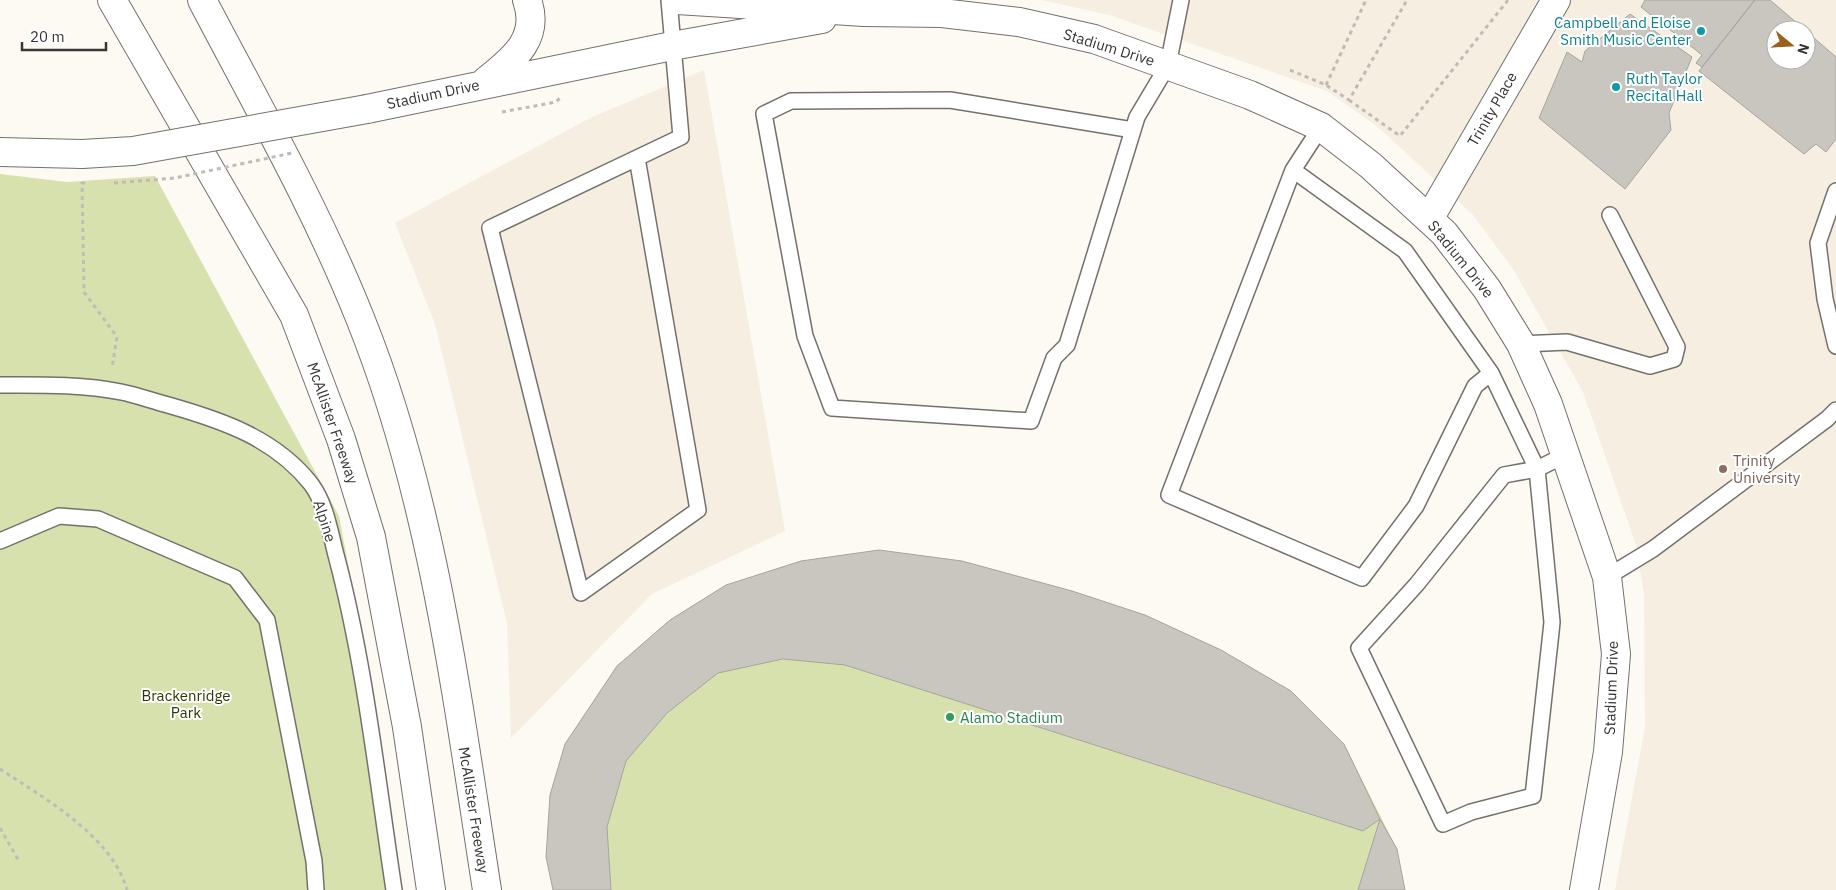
<svg xmlns="http://www.w3.org/2000/svg" width="1836" height="890" viewBox="0 0 1836 890" font-family="'IBM Plex Sans',sans-serif">
<rect width="100%" height="100%" fill="#fdf9f3"/>
<path fill="#f6eee1" fill-rule="evenodd" d="M1041,0H1836V890H1615L1645,727L1644,594L1636,545L1583,392L1513,269L1473,215L1378,127L1327,91L1109,15ZM1776,30H1806V60H1776Z
M704,70L785,531L652,594L511,738L507,623L435,324L395,223L592,117Z"/>
<path fill="#d7e1ae" d="M0,174L67,182L155,176L339,516L379,730L398,890H0Z
M879,550L962,561L1072,591L1145,615L1221,650L1291,691L1344,744L1397,849L1405,890H553L546,857L550,795L565,744L617,666L670,620L726,585L801,561Z"/>
<path fill="#c9c5bf" stroke="#a8a49e" d="M1645,0H1753L1754,1L1702,67L1696,63L1702,55L1641,7Z
M1755,0H1770L1805,30H1776V60H1806V31L1836,57V139L1826,152L1816,144L1804,154L1699,71Z
M1630,14L1692,57L1669,113L1671,130L1625,189L1539,118L1567,52L1582,62L1585,51Z
M879,550L962,561L1072,591L1145,615L1221,650L1291,691L1344,744L1380,819L1363,831L845,665L783,659L718,673L667,713L626,761L607,827L611,890H553L546,857L550,795L565,744L617,666L670,620L726,585L801,561Z
M1380,819L1397,849L1405,890H1358Z"/>
<g fill="none" stroke-linecap="round" stroke-linejoin="round">
<defs>
<path id="service" d="M1133,130L950,100L791,101L764,114L805,336L832,408L1031,421L1054,358L1067,345L1137,117L1168,65L1181,0
M637,158L698,510L581,593L490,228L681,137L669,0
M1293,170L1169,495L1362,578L1416,506L1475,386L1491,373L1405,251L1293,170L1321,127
M1836,191L1818,243L1825,299L1836,346
M1521,344L1567,342L1650,366L1674,359L1677,347L1610,215
M1491,373L1537,469L1552,622L1551,632L1533,796L1471,812L1443,824L1359,648L1417,584L1504,475L1537,469L1565,455
M0,385C39,385 82,384 121,392C137,395 152,401 168,405C221,420 275,438 311,484C326,504 330,532 336,555C365,664 377,778 394,890
M0,541L59,516L98,519L235,578L267,620L314,861L316,890
M1607,577L1653,549L1827,419L1836,410"/>
<path id="minor" d="M1429,219L1556,0"/>
<path id="secondary" d="M677,0L864,12L942,13L1019,22L1094,39L1250,95L1321,127L1370,165L1444,233L1487,289L1521,344L1548,404L1607,577L1616,654L1608,752L1584,890
M486,81C512,60 541,39 527,0
M367,109L672,46L822,19
M0,152L82,154"/>
<path id="motorway" d="M112,0L294,315L341,439L371,537L407,727L431,890
M202,0C257,105 316,208 360,318C433,499 457,698 487,890"/>
</defs>
<use href="#service" stroke="#74716b" stroke-width="18"/>
<use href="#minor" stroke="#74716b" stroke-width="30"/>
<use href="#secondary" stroke="#74716b" stroke-width="30"/>
<use href="#motorway" stroke="#74716b" stroke-width="30"/>
<path stroke="#bfbbb7" stroke-width="3" stroke-dasharray="4 4" stroke-linecap="butt" d="M1290,70L1326,85L1349,100L1407,0
M1326,85L1366,0
M1349,100L1400,136L1508,0
M502,112L556,102L560,98
M85,183H82L84,292L117,337L112,368
M0,769C44,798 112,836 127,890
M0,828L19,861"/>
<use href="#service" stroke="#fff" stroke-width="15"/>
<use href="#minor" stroke="#fff" stroke-width="28"/>
<use href="#secondary" stroke="#fff" stroke-width="28"/>
<use href="#motorway" stroke="#fff" stroke-width="28"/>
<defs>
<path id="secondary-bridge" d="M82,154L133,151L367,109"/>
</defs>
<use href="#secondary-bridge" stroke="#74716b" stroke-width="30" stroke-linecap="butt"/>
<path stroke="#bfbbb7" stroke-width="3" stroke-dasharray="4 4" stroke-linecap="butt" d="M114,183L175,178L292,153"/>
<use href="#secondary-bridge" stroke="#fff" stroke-width="28"/>
</g>
<g fill="#0f9aa8" stroke="#fff" stroke-width="2">
<circle cx="1701" cy="31" r="5"/>
<circle cx="1616" cy="87" r="5"/>
</g>
<circle fill="#8d6e63" stroke="#fff" stroke-width="2" cx="1723" cy="469" r="5"/>
<circle fill="#2e9e5b" stroke="#fff" stroke-width="2" cx="950" cy="717" r="5"/>
<g text-anchor="middle" dominant-baseline="central" stroke-width="4" stroke-linejoin="round" paint-order="stroke">
<g font-size="15" fill="#0d838f" stroke="#fff" text-anchor="end">
<text x="1691" y="22">Campbell and Eloise<tspan x="1691" dy="17">Smith Music Center</tspan></text>
<text x="1626" y="78" text-anchor="start">Ruth Taylor<tspan x="1626" dy="17">Recital Hall</tspan></text>
</g>
<g font-size="15" fill="#383634" stroke="#fff">
<text transform="translate(1109 47) rotate(17)">Stadium Drive</text>
<text transform="translate(433 94) rotate(-12)">Stadium Drive</text>
<text transform="translate(1492 109) rotate(-60)">Trinity Place</text>
<text transform="translate(1461 259) rotate(51)">Stadium Drive</text>
<text transform="translate(333 423) rotate(71)">McAllister Freeway</text>
<text transform="translate(325 521) rotate(72)">Alpine</text>
<text transform="translate(1611 688) rotate(-88)">Stadium Drive</text>
<text transform="translate(474 810) rotate(81)">McAllister Freeway</text>
</g>
<g font-size="15" fill="#785e54" stroke="#fff" text-anchor="start">
<text x="1733" y="460">Trinity<tspan x="1733" dy="17">University</tspan></text>
</g>
<g font-size="15" fill="#313703" stroke="#fff">
<text x="186" y="695">Brackenridge<tspan x="186" dy="17">Park</tspan></text>
</g>
<g font-size="15" fill="#27864d" stroke="#fff" text-anchor="start">
<text x="960" y="717">Alamo Stadium</text>
</g>
</g>
<g transform="translate(1791 45) rotate(108)"><circle r="24" fill="#ffffff" stroke="#afafae"/>
<path d="M0-4L9 19L0 12L-9 19Z" fill="#99621c"/>
<text y="-8" font-size="14" font-weight="bold" text-anchor="middle" fill="#383634">N</text>
</g>
<path d="M22 42v8h84v-8" fill="none" stroke="#383634" stroke-width="2.5"/>
<text x="30" y="42" font-size="15" fill="#383634" stroke="#ffffff" stroke-width="4" paint-order="stroke">20 m</text>
</svg>
